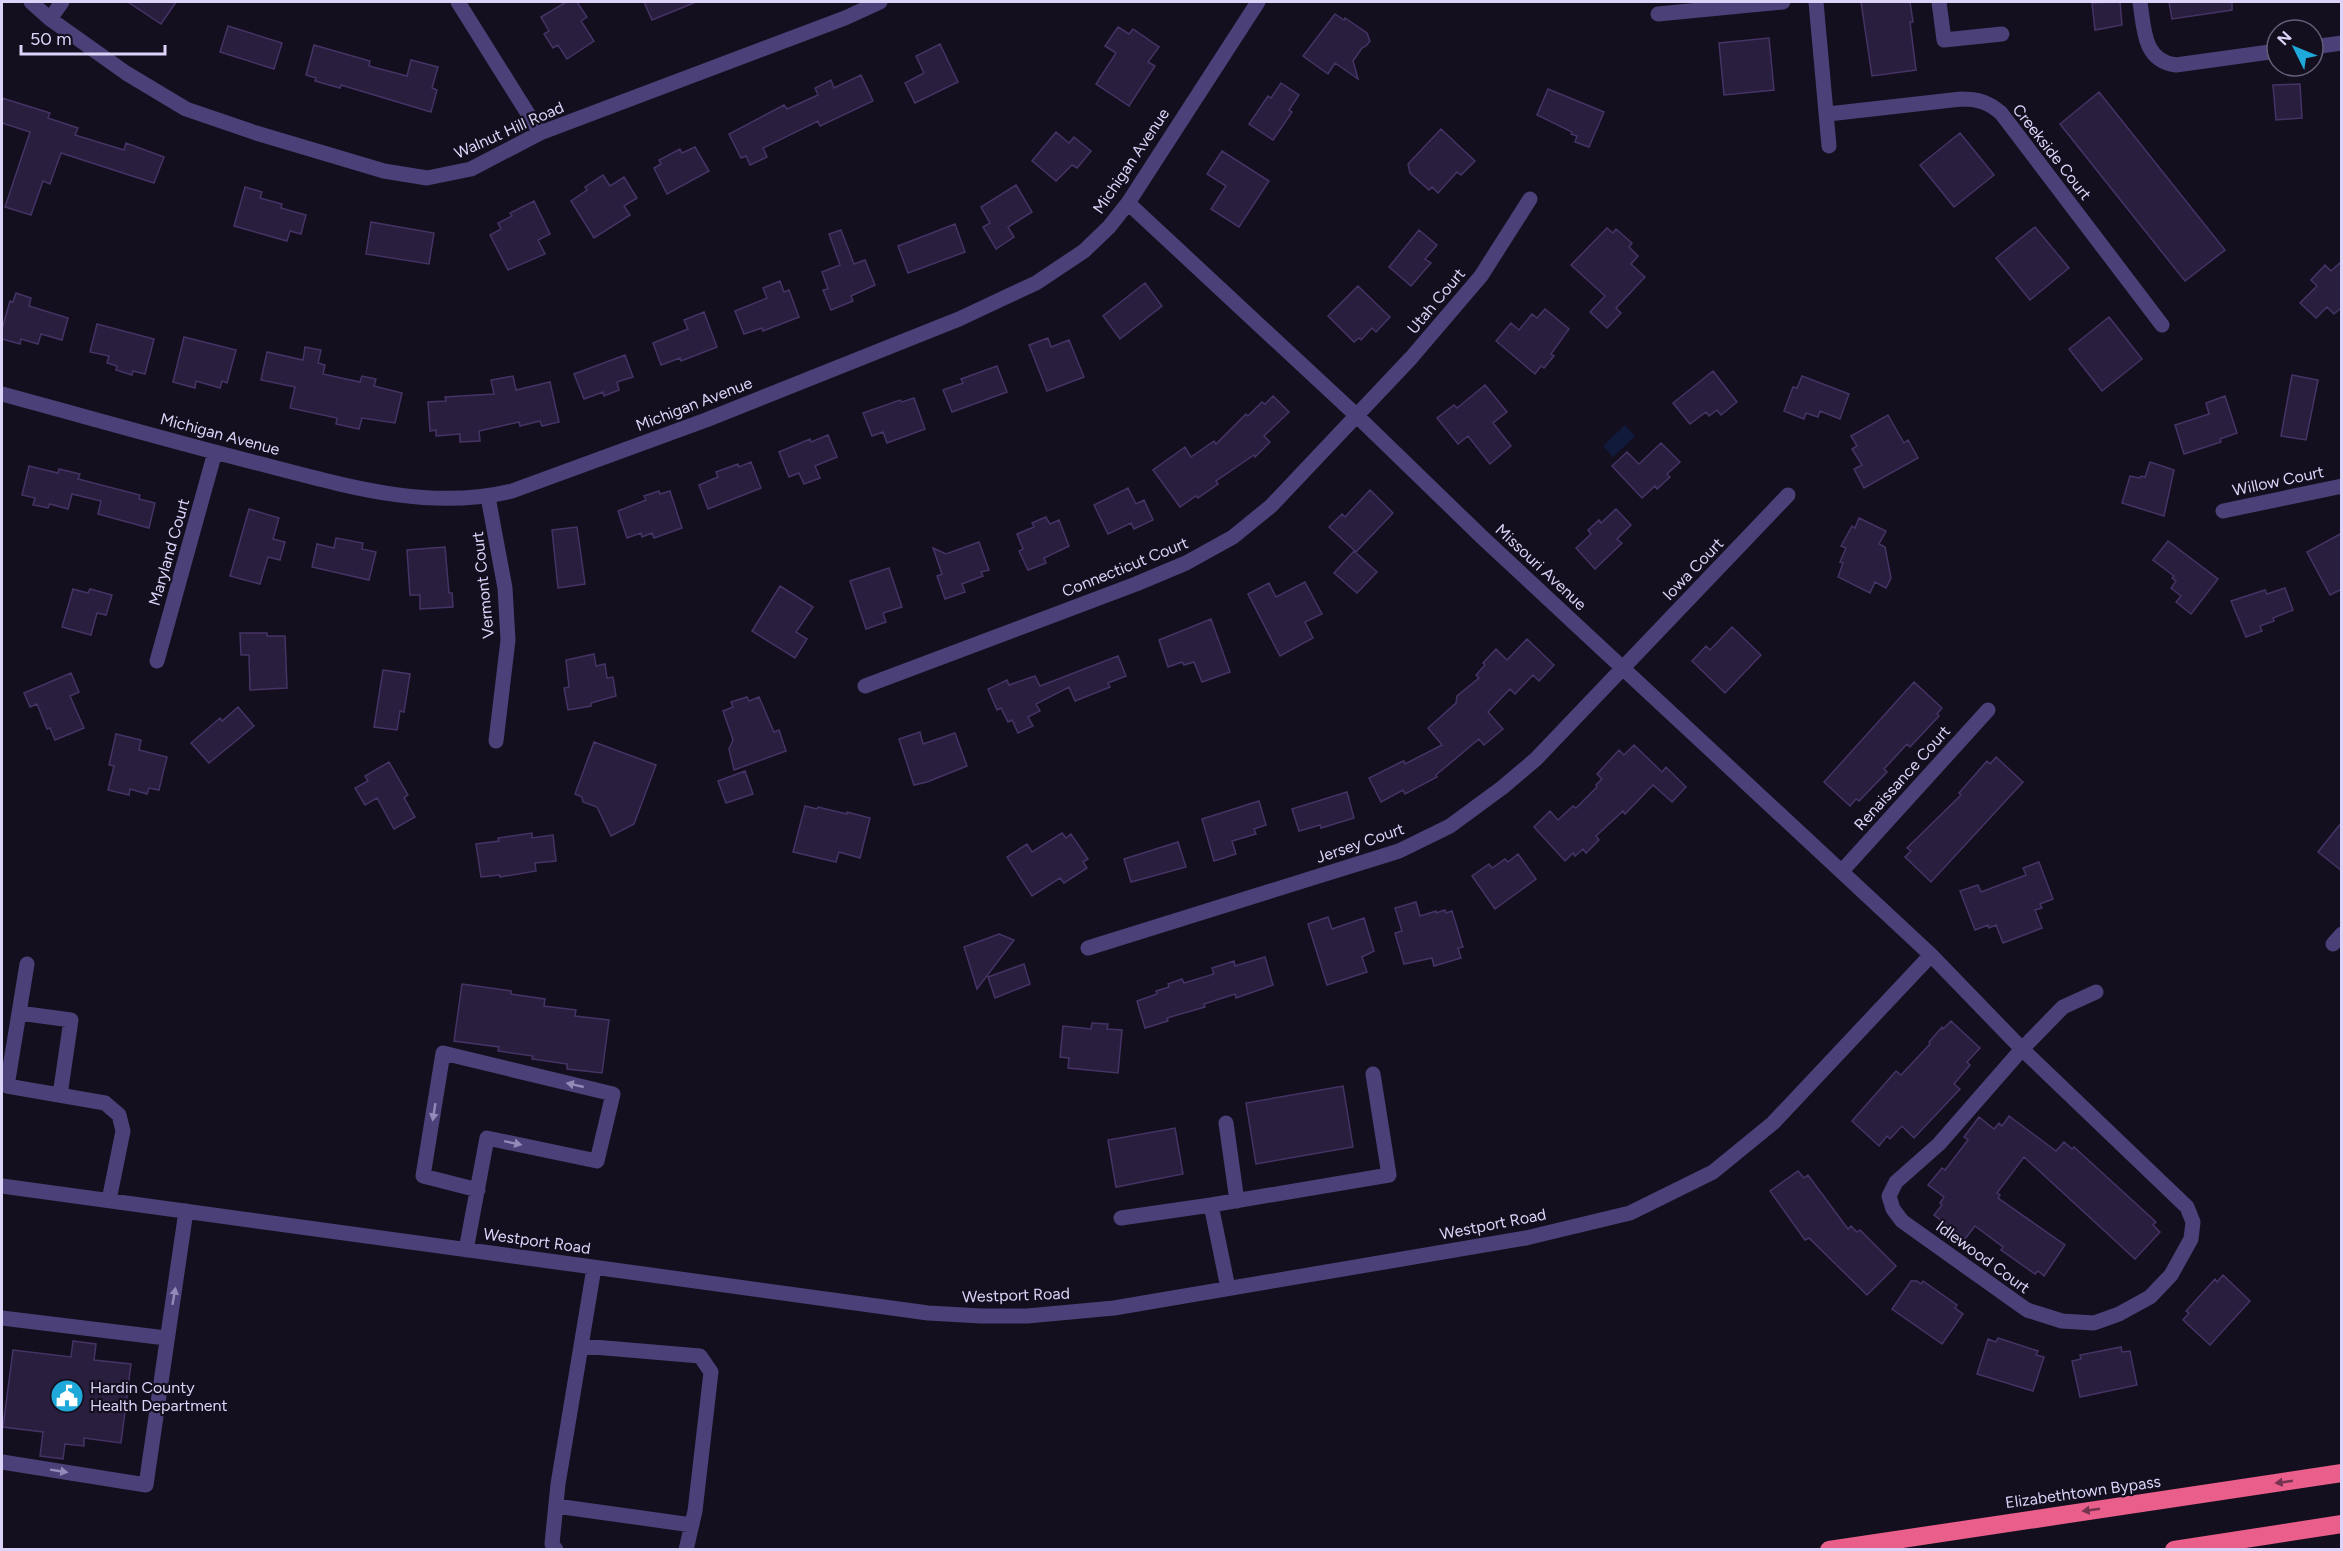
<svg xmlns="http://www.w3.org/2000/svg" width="2343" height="1551" viewBox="0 0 2343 1551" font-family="Figtree,sans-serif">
<rect width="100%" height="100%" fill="#140f1e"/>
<path fill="#111a3b" d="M1625,425L1635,436L1613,457L1603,446Z"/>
<path fill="#291e3d" stroke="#453366" stroke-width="1.5" d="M128,2H176L161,24Z
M566,2H577L587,17L581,21L594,41L567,59L558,45L553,48L544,34L549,31L541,17Z
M644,2H696L652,20Z
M1861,2H1910L1913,22H1910L1916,70L1872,76Z
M2120,2L2122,25L2095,30L2092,3Z
M2169,2H2232V10L2172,19Z
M1335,14L1344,20L1345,18L1367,33L1370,41L1366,46L1362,48L1353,61L1358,79L1335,63L1328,74L1303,56Z
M228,26L282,43L274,69L220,52Z
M1118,27L1129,34L1133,29L1159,47L1148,62L1155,66L1129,106L1096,84L1116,53L1105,46Z
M1769,38L1774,90L1724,95L1719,43Z
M940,44L958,82L915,103L905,83L924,73L916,56Z
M314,45L370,61L369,66L407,76L411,60L438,67L432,88L437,90L431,112L341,85L340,88L315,81L316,78L306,75Z
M861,75L873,101L820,126L818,121L763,148L767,157L750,165L746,156L741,158L729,134L784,105L787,109L818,95L815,88L831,80L834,88Z
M1281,83L1299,95L1289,110L1292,112L1273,140L1249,124L1268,96L1271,98Z
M2300,84L2302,118L2276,120L2273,85Z
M1548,89L1604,112L1589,147L1575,142L1577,136L1571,134L1572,132L1537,115Z
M2099,92L2225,250L2185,281L2060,124Z
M2,98L50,113L48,118L78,128L75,135L124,150L126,143L164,157L154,183L61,153L50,184L43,181L31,215L5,207L30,132L2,123Z
M1441,129L1475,161L1461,175L1457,172L1438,193L1432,187L1429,190L1410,173L1408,164Z
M1056,132L1069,143L1074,137L1091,151L1077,168L1072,165L1056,181L1032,161Z
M1960,133L1994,175L1954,207L1920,165Z
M695,147L709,171L667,194L654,168L661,164L659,160L680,149L682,153Z
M1222,151L1269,181L1239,227L1211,209L1226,186L1207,174Z
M603,175L610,186L624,177L637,198L624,206L630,215L594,238L571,201L587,190L585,187Z
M1016,185L1032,212L1008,227L1014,237L996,249L983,227L990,223L981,207Z
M245,187L262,192L260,198L282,204L281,208L306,215L301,234L290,231L287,241L234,226Z
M534,201L550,234L538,240L545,254L508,270L490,235L501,229L498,223L512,216L510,213Z
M371,222L434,233L429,264L366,254Z
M955,224L965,252L908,273L898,246Z
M2035,227L2069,268L2030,300L1996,258Z
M1607,228L1613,233L1616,229L1632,243L1629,247L1638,256L1631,264L1645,277L1616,308L1621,313L1607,328L1590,312L1605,296L1571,265Z
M841,230L854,264L865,260L875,285L851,296L853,301L831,310L823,290L828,289L822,272L840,265L829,234Z
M1419,230L1437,245L1425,259L1431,263L1411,286L1389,267Z
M2342,261V307L2334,314L2327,307L2316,318L2300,303L2317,286L2311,280L2325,265L2331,271Z
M780,281L784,292L789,290L799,317L763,331L762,328L744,334L735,311L767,298L763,288Z
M1145,283L1162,306L1120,339L1103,316Z
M1358,286L1390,317L1376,332L1372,328L1361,340L1359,338L1354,342L1328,316Z
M16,293L31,298L29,306L68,318L62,340L41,334L38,344L21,339L20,344L2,339V329L10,301L13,302Z
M1545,309L1569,329L1551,354L1554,356L1544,368L1541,366L1535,374L1496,341L1511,323L1519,330L1532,314L1537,318Z
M704,312L717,347L681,361L680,358L661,365L653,343L688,329L684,320Z
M2109,317L2142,359L2102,391L2069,349Z
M97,324L154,339L145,374L133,371L132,375L116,370L117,366L107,363L109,356L90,352Z
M184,337L236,350L227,383L222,381L220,388L196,381L195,388L173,382Z
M1048,338L1051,347L1069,340L1084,377L1047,391L1029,345Z
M305,347L321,350L318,363L325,365L323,374L360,382L362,376L376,379L374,386L402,393L395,423L362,418L359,429L336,424L337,418L290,408L295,387L261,380L267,352L303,360Z
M625,355L633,377L617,382L619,390L604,396L603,392L584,399L574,374Z
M997,366L1007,392L952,412L943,390L963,383L961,379Z
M1713,371L1737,402L1721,415L1717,410L1709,416L1706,412L1690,424L1673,403Z
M2292,375L2318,380L2306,440L2281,436Z
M513,376L516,390L550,382L559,422L542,426L540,421L520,426L519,422L479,431L480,441L460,442V434L436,436V430L430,431L428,402L446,401L445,397L494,394L491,380Z
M1802,376L1849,394L1840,419L1820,411L1818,417L1806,413L1804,419L1784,411L1793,387L1797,388Z
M1485,385L1507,412L1493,423L1511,446L1490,464L1468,436L1458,444L1437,418L1454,405L1457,408Z
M1273,396L1289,412L1264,436L1270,442L1255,457L1254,455L1216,481L1218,484L1198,498L1196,496L1180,507L1153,470L1185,447L1191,457L1214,441L1216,444L1246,414L1248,416L1262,402L1265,404Z
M2225,396L2237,433L2220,439L2221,442L2184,454L2175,425L2209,414L2206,403Z
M914,398L925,429L887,443L883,432L872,436L863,413L900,400L902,402Z
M1888,415L1904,443L1908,440L1918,458L1864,488L1854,469L1862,465L1852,449L1857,446L1851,436Z
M828,435L837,457L815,466L820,478L804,484L799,473L789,477L779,452L810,439L811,442Z
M1661,443L1680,462L1667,474L1670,477L1657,489L1655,486L1642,498L1612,466L1627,452L1639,464Z
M751,462L761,488L708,509L699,485L718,477L716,472L738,464L739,467Z
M2150,462L2174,470L2164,516L2122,503L2130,476L2140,478L2141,476L2145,477Z
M29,466L58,473L59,469L80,474L78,479L140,495L139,499L155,503L149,528L98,514L101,501L72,494L68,509L50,504L48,508L33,505L35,498L22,495Z
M1128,488L1136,504L1144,500L1153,520L1134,529L1131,523L1108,534L1094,505Z
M1370,490L1393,513L1356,552L1329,527L1342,514L1345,517Z
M659,491L660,494L670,491L682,528L654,538L652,533L642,537L641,533L627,538L618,511L646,500L644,496Z
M249,509L279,518L273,539L285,542L280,560L268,557L260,584L230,576Z
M1616,509L1631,525L1617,539L1622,543L1595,569L1576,548L1591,534L1588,530L1599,520L1601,523Z
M1046,517L1050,524L1059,520L1069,546L1044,558L1046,563L1028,570L1019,551L1023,549L1017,534L1034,527L1032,523Z
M1859,518L1886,531L1879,544L1885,547L1891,578L1886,588L1875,582L1870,593L1838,577L1843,563L1840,562L1846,548L1841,546L1852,526L1855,528Z
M577,527L585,584L558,588L552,530Z
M2342,533V589L2330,595L2307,552Z
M336,538L363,543L362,549L376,552L369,580L312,567L317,544L334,548Z
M2168,541L2218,579L2191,614L2176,602L2181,596L2171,588L2176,581L2172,578L2174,576L2153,560Z
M979,542L989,570L981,572L983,576L962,584L965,592L945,599L937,576L942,574L933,548L946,554Z
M445,547L449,593H452L453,607L420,609V595H410L407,550Z
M1354,551L1377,572L1357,593L1334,573Z
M889,568L902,607L883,613L886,622L866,629L850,581Z
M1305,582L1322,614L1305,622L1313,638L1280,656L1248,594L1269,583L1276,597Z
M780,586L813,607L796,632L807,639L795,658L752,631Z
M2285,588L2293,610L2273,618L2274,621L2260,626L2262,631L2246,637L2231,601L2265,590L2267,594Z
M73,589L88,593L90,589L112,595L106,615L97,613L91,635L62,627Z
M1211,619L1230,672L1202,682L1194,662L1184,665L1182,662L1168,667L1159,640Z
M1732,627L1761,655L1725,693L1692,661L1706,646L1710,650Z
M240,633H267V636H285L287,688L250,690L249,655H241Z
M1527,639L1554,665L1539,681L1533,675L1515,694L1510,689L1488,712L1503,729L1484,745L1479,739L1436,775L1437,777L1405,794L1403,790L1381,802L1369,778L1401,762L1404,761L1405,764L1442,745L1428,728L1456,703L1457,696L1479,678L1476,675L1485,665L1483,663L1496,649L1507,660Z
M594,654L596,666L605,664L607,678L613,677L616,696L591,703V706L568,710L564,688L569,687L566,660Z
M1118,656L1126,676L1108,683L1110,687L1075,701L1069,687L1036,704L1040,711L1028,717L1033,726L1018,733L1012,720L1008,722L1001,708L997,710L988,689L1007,680L1009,685L1035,676L1040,686Z
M383,670L410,674L404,712L400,711L397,730L374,727Z
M71,673L79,692L70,696L84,728L55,740L50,728L47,729L37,704L30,707L24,693Z
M1914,682L1942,708L1937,714L1939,716L1910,747L1907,744L1884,769L1887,772L1859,801L1856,799L1850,806L1824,782Z
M747,697L749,701L759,697L774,732L779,730L786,751L734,770L729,749L733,740L723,711L733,707L731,702Z
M238,707L254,726L209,763L191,743L220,718L222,721Z
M920,732L923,744L955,733L967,766L927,782L914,785L899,739Z
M116,734L141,740L139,750L167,757L159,790L149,788L147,794L130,789L129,795L108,790L114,766L109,765Z
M594,742L656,765L634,824L611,836L597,807L583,802L582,797L575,794Z
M1634,745L1662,772L1666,767L1686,787L1672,802L1653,785L1625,814L1623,811L1596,836L1599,840L1586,853L1583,849L1575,856L1573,853L1565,861L1534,827L1550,811L1558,820L1573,806L1576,808L1597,787L1596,785L1602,779L1597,774L1619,750L1624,755Z
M1996,757L2023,782L1931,882L1905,857L1911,851L1907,848L1961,795L1959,793L1987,761L1990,764Z
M389,762L408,795L404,798L415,817L394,829L377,798L365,805L355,788L368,781L365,776Z
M745,771L753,794L726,803L718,781Z
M1347,792L1354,818L1321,828L1320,825L1299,831L1292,809Z
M1259,801L1266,825L1254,829L1256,834L1232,841L1236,854L1214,861L1202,819Z
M805,806L817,809L818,807L847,814V812L870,818L860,858L839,852L836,862L793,852Z
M2342,822V871L2318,852Z
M532,833V838L553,835L556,861L535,863L536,871L500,877V875L481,877L476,844L499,841L498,838Z
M1062,833L1066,838L1071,834L1088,859L1083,862L1087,868L1064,883L1060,878L1032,896L1007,857L1027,844L1032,852Z
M1178,842L1186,867L1131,882L1124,859Z
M1518,854L1536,879L1495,909L1472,876L1489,864L1492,868L1505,859L1508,862Z
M2039,862L2053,899L2040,904L2042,908L2035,910L2042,928L2003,943L1996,925L1989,928L1988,925L1975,930L1960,891L1978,885L1981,892L2026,875L2023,868Z
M1416,902L1420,916L1436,911V913L1445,910L1446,913L1452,911L1463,947L1458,948L1461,958L1434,966L1432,958L1404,964L1395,933L1402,931L1395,908Z
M1328,917L1332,929L1364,918L1374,951L1362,957L1367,972L1327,985L1308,924Z
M999,934L1014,940L977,989L964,947Z
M1265,957L1273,985L1236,998L1235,994L1204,1004L1205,1007L1167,1018L1168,1021L1145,1028L1137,1001L1157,994L1156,991L1169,987L1168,984L1182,979L1184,983L1214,974L1212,968L1234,961L1235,966Z
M1024,964L1030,984L995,998L988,977Z
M462,984L511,991V994L545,999L544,1006L576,1010L575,1016L609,1020L602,1073L567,1069V1064L532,1059L533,1056L498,1051L499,1047L454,1041Z
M1951,1021L1980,1048L1967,1062L1970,1065L1954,1084L1960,1089L1914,1138L1902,1126L1890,1139L1887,1136L1879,1146L1852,1121L1896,1071L1901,1075L1930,1044L1929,1042L1942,1027L1943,1029Z
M1092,1023L1108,1024L1107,1029L1122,1030L1118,1073L1068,1068L1069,1058L1060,1057L1063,1026L1091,1029Z
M1343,1086L1353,1147L1256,1164L1246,1103Z
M2009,1116L2056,1151L2064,1142L2072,1149L2074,1147L2156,1222L2153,1225L2160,1232L2135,1259L2024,1157L1997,1193L2000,1195L1998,1198L2065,1245L2044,1276L2038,1271L2035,1274L2001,1250L2003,1247L1975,1226L1965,1239L1934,1215L1942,1205L1940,1203L1944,1197L1928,1185L1942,1168L1945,1170L1968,1140L1964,1137L1979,1117L1994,1129L1999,1123L2002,1126Z
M1175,1128L1183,1174L1116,1187L1108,1140Z
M1798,1171L1804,1178L1808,1175L1848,1229L1851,1226L1857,1232L1860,1230L1896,1266L1867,1295L1809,1238L1805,1240L1770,1191Z
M2223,1275L2250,1301L2210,1345L2183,1320L2189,1313L2186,1311L2215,1279L2217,1282Z
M1911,1281H1917L1921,1284L1923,1281L1957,1305L1955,1308L1963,1314L1942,1344L1892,1309Z
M1998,1338L2038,1351L2036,1355L2044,1357L2033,1391L1977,1374L1988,1339L1996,1342Z
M73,1341L96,1344L94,1360L131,1364L121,1443L84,1438V1446L65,1444L63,1459L40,1456L43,1432L3,1427L13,1350L71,1357Z
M2121,1347L2122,1352L2130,1351L2137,1385L2080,1397L2072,1361L2081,1359L2080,1355Z"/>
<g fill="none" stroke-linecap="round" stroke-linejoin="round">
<path stroke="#4b4077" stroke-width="15" d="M31,2L50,19L126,73L186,109L256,133L384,171L427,178L471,169L540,133L845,18L880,2
M458,2L540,133
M1816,2L1829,146
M1939,2L1944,40L2002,34
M2140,2C2144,28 2143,61 2176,65L2277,51
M1658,14L1783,2
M50,19L62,2
M2313,47L2342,43
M1828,114L1961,99C1978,99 1988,102 2001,113L2162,325
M1128,203L1356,415L1484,539L1931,955L2022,1049L1939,1144L1896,1182L1889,1196L1893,1209L1902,1221L2027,1310L2062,1321L2094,1323L2119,1314L2150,1297L2171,1275L2191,1239L2193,1222L2187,1207L2022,1049L2063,1007L2096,992
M2,394C87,417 171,441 257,463C340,484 426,512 512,491L706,420L959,319L1008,296L1036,283L1084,251L1109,227L1128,203L1258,2
M488,497L505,588L508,640L496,741
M2223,511L2342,486
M157,661L215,452
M865,686L1136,584L1186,563L1233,537L1271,506L1411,358L1481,276L1530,199
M1842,871L1988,710
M2333,944L2342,934
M1088,948L1399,851L1450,826L1503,787L1536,759L1788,495
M27,964L7,1086L105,1103L119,1115L123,1131L109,1200
M19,1013L71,1020L60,1095
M1226,1123L1237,1201
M2,1186L928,1313L981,1316H1027L1114,1308L1526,1238L1630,1213L1713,1172L1773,1123L1931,955
M1121,1218L1211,1205
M466,1250L487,1138L597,1161L613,1094L443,1053L423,1176L478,1190
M1228,1288L1211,1205L1389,1175L1373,1074
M2,1318L166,1338
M582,1346L700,1356L711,1372L695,1511L686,1550
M2,1462L146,1485L186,1211
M556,1506L692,1525
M556,1550L552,1544L558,1484L594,1268"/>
<path stroke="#e95e8a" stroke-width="18" d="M1829,1550L2342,1473
M2174,1550L2342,1524"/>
</g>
<defs><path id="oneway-solid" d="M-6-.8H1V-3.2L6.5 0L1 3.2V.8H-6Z" transform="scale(1.5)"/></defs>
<g fill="#948ab8">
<use href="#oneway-solid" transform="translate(575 1085) rotate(-167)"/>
<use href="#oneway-solid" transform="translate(434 1112) rotate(99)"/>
<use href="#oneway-solid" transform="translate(513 1143) rotate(12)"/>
<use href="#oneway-solid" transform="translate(174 1296) rotate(-80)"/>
<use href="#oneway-solid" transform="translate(59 1471) rotate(9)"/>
</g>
<g fill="#74334f">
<use href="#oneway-solid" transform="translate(2284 1482) rotate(172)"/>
<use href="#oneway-solid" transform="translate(2091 1510) rotate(172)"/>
</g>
<defs>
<symbol id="civic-disc" viewBox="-11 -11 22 22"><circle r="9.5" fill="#1ea9da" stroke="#140f1e"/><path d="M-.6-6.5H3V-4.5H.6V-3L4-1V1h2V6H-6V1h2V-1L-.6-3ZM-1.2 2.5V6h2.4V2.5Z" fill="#fff"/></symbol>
</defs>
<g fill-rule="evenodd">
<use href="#civic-disc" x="48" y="1377" width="38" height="38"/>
</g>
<g text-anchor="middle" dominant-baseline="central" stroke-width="4.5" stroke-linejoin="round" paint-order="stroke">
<g font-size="16" fill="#ddd3f9" stroke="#140f1e">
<text transform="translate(509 130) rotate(-24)">Walnut Hill Road</text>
<text transform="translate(2052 152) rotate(52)">Creekside Court</text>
<text transform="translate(1131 161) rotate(-56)">Michigan Avenue</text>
<text transform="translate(1436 301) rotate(-50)">Utah Court</text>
<text transform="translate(694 404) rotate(-21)">Michigan Avenue</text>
<text transform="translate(220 434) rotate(15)">Michigan Avenue</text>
<text transform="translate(2278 481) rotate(-12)">Willow Court</text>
<text transform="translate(169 552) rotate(-74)">Maryland Court</text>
<text transform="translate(1125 567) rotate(-22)">Connecticut Court</text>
<text transform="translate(1541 567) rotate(43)">Missouri Avenue</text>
<text transform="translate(1693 569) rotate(-46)">Iowa Court</text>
<text transform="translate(483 585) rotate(-96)">Vermont Court</text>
<text transform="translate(1902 778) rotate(-48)">Renaissance Court</text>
<text transform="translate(1360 843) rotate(-19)">Jersey Court</text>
<text transform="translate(1493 1224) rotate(-11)">Westport Road</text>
<text transform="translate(537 1241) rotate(8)">Westport Road</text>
<text transform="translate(1983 1257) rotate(36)">Idlewood Court</text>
<text transform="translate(1016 1295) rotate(-2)">Westport Road</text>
<text transform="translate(2083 1492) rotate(-8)">Elizabethtown Bypass</text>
</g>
<g font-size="16" fill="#ddd3f9" stroke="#140f1e" text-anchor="start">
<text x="90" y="1387">Hardin County<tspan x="90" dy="18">Health Department</tspan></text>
</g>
</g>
<rect width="2343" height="1551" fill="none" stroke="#ddd3f9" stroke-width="6"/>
<g transform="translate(2295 48) rotate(313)"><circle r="28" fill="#140f1e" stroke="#645d76" stroke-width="1.5"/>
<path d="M0-4.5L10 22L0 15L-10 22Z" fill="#1ea9da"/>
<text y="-9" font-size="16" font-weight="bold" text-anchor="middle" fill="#ddd3f9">N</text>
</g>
<path d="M21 45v9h144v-9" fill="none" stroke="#ddd3f9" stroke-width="3"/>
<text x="30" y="45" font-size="18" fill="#ddd3f9" stroke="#140f1e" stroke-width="4.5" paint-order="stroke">50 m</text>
</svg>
